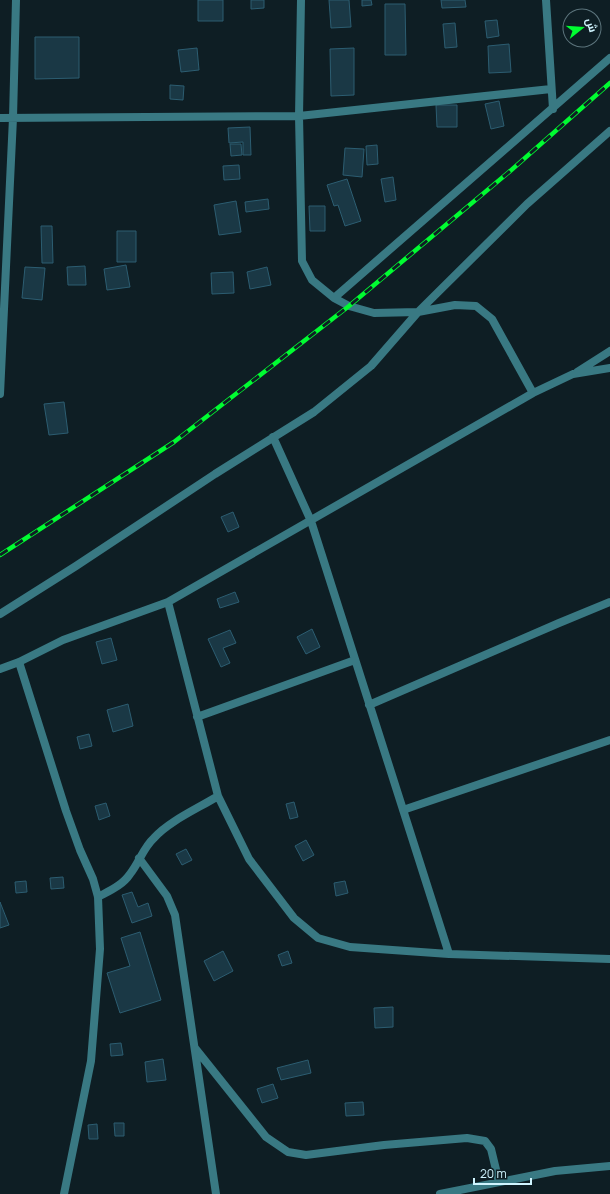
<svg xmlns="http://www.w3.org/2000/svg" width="610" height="1194" viewBox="0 0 610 1194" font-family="Manrope,Cairo,sans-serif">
<rect width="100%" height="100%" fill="#0e1e24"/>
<path fill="#1a3845" stroke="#2c5d71" d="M198,0H223V21H198Z
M251,0H264V8L251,9Z
M329,0H349L351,27L331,28Z
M362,0H371L372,5L362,6Z
M441,0H465L466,7L442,8Z
M385,4H405L406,55H385Z
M497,20L499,36L487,38L485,21Z
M455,23L457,47L445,48L443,24Z
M35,37H79V78L35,79Z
M509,44L511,72L489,73L488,46Z
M197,48L199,70L181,72L178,50Z
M354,48V95L331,96L330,49Z
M170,85L184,86L183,100L170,99Z
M499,101L504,126L491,129L485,104Z
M436,105H457V127H437Z
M250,127L251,155H243V142L229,143L228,128Z
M230,144H241L242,155L231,156Z
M377,145L378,164L367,165L366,146Z
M345,148L364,149L362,177L343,175Z
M239,165L240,179L224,180L223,166Z
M393,177L396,200L385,202L381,179Z
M347,179L361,221L345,226L338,205L334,206L327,185Z
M268,199L269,209L246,212L245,202Z
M236,201L241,232L219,235L214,205Z
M309,206H325V231H310Z
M41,226H52L53,263H42Z
M117,231H136V262H117Z
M126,265L130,287L107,290L104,269Z
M85,266L86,285H68L67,267Z
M25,267L45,268L42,300L22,298Z
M267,267L271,285L250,289L247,272Z
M233,272L234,293L212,294L211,273Z
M64,402L68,433L49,435L44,404Z
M233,512L239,527L228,532L221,517Z
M235,592L239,602L220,608L217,599Z
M312,629L320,647L306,654L297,637Z
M230,630L236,643L223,648L230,663L221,667L208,639Z
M111,638L117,660L102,664L96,642Z
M128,704L133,726L113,732L107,710Z
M89,734L92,746L80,749L77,737Z
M294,802L298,817L290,819L286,804Z
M106,803L110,816L99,820L95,806Z
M306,840L314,855L303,861L295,846Z
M186,849L192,860L182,865L176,854Z
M63,877L64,888L51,889L50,878Z
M26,881L27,892L16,893L15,882Z
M345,881L348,893L336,896L334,883Z
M132,892L138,907L148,903L152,916L132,923L122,895Z
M0,902L9,925L0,928Z
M140,932L161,1000L120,1013L107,973L130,966L121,938Z
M223,951L233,971L214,981L204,961Z
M288,951L292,963L282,966L278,955Z
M393,1007V1027L375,1028L374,1008Z
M121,1043L123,1055L111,1056L110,1044Z
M163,1059L166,1080L147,1082L145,1062Z
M308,1060L311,1073L281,1080L277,1068Z
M273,1084L278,1098L262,1103L257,1089Z
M363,1102L364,1115L346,1116L345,1103Z
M114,1123H124V1136H115Z
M97,1124L98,1139H89L88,1125Z"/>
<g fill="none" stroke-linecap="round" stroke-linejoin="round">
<path stroke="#397983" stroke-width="8" d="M301,0L299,116L302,261L312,280L334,298L349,306L374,313L418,312L455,305L476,306L492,319L533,393
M546,0L553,109
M0,118L299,116L551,89
M334,298L610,58
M577,372L610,351
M0,394L13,118L16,0
M273,437L311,521L449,954
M168,602L218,796L249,859L294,918L318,938L350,947L449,954L610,959
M0,614L76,566L215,474L314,412L371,366L418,312L527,204L610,131
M19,662L66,811L80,850L93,879L98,897L100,949L91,1061L64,1194
M0,669L19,662L63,640L168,602L533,393L573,374L610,368
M369,705L559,623L610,602
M197,717L355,660
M403,810L610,740
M139,858L167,896L175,915L216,1194
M98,897C109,891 123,885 130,874C139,863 143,848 154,838C169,821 199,808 218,796
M195,1048L266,1137L288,1152L306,1155L384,1145L467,1138L485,1141L491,1149L499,1182
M440,1194L555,1171L610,1166"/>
<defs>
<path id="rail" d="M0,555L174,442L349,306L509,172L610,83"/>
</defs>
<use href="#rail" stroke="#00fc31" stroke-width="4.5"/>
<use href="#rail" stroke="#0e1e24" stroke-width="3" stroke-dasharray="9" stroke-linecap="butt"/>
</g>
<g transform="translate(582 28) rotate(73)"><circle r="19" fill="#0e1e24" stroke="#5c747c"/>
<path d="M0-3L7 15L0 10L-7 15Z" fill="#00fc31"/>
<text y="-6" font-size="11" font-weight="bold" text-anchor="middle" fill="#d1f5ff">ش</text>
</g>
<path d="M474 1178v6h57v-6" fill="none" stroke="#d1f5ff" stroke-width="2"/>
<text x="480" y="1178" font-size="12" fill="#d1f5ff" stroke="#0e1e24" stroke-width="3" paint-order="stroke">20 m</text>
</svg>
